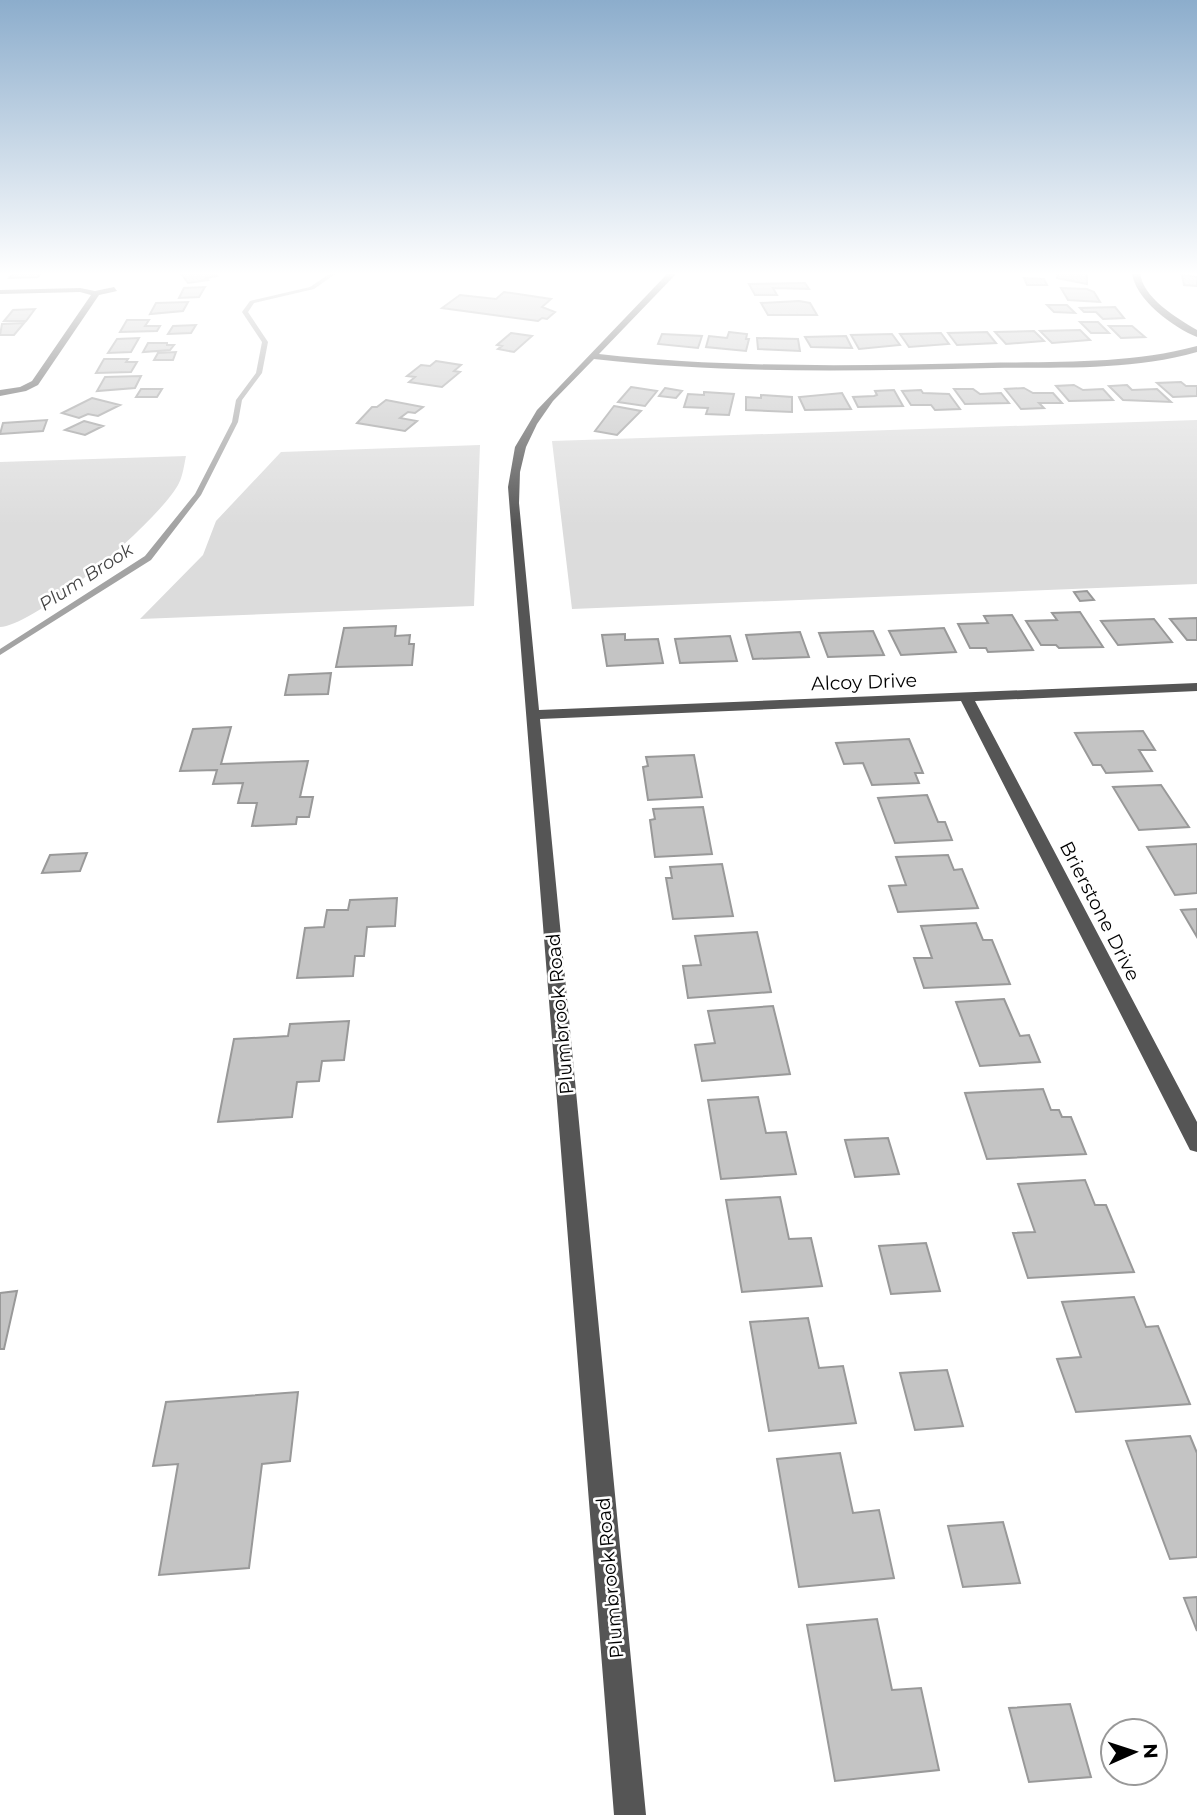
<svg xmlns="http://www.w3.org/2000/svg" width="1197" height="1815" viewBox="0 0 1197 1815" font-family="Montserrat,sans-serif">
<rect width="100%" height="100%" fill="#fff"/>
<path fill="#dcdcdc" d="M1197,420V584L572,609L552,441Z
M480,445L474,606L140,619L203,555L216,521L281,452Z
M186,456C184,465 183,475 179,483C162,518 38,625 0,627V462Z"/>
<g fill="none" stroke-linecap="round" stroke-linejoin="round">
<path fill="#a3a3a3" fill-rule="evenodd" d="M332,272H338L314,289L254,303L248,312L268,342L262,373L242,400L238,422L201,495L151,560L0,655V649L145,556L195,494L232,422L236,400L256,373L262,342L242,312L250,301L310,287Z"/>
</g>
<path fill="#c4c4c4" stroke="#999" stroke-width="2" d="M14,272H41L38,277L9,278Z
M214,272L217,276L206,278L208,280L188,283L181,273Z
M1058,272L1087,274V284L1057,278Z
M1182,275L1197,277V286L1184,285Z
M1024,278L1044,279L1047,285H1027Z
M805,283L809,289L773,288L777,295H755L749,284Z
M205,287L199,297L179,298L184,288Z
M1061,288L1087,289L1094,292L1100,302L1068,300Z
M504,292L551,299L542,307L555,312L547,319L542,318L538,321L442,308L460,295L496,299Z
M799,301L810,303L817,315H768L761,303Z
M188,302L183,311L150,314L156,303Z
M1047,305H1067L1075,313L1054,312Z
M1115,307L1124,318L1103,319L1096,312H1084L1080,308Z
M35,309L26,321H4L13,310Z
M127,320H149L145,326H160L157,331L120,332Z
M1080,322H1098L1109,333H1091Z
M24,323L14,335H0L2,324Z
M196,325L191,333L168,334L173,326Z
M1109,326H1132L1145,337L1121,338Z
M1080,330L1090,340L1052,343L1040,331Z
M1034,331L1044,341L1006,344L995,332Z
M729,332L747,334L746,339H749L746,351L706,347L709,336L727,338Z
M987,332L996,343L957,345L948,333Z
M511,333L532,336L514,352L498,349L502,346L497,345Z
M941,333L949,344L909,347L900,334Z
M662,334L702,336L698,348L658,344Z
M892,334L900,345L859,349L851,335Z
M846,336L852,348L811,347L805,337Z
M139,338L131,352L108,353L117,339Z
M757,338L798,339L800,351L758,349Z
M148,343H167V345H174L170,350L143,352Z
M176,352L173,360H154L158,353Z
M104,359H128L126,362H137L131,372L96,373Z
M436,361L461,365L454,371L460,372L442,387L409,382L415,377L407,376L421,365L430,366Z
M141,376L135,388L97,391L105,377Z
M1181,382L1186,386H1197V396L1173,397L1157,383Z
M1074,385L1083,390L1103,389L1113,400L1069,401L1056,386Z
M1127,385L1132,390L1157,389L1171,402L1123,400L1109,386Z
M631,387L657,391L645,406L618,402Z
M665,388L682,391L676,398L659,396Z
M1024,388L1033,393H1053L1062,403H1039L1044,408L1021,409L1005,389Z
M141,389H162L157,397H136Z
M954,389H973L980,394L1001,393L1009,403L965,404Z
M894,390L903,406L858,407L853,397L874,396L877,395L875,391Z
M921,390L923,393L949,394L960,409L935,410L931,405H911L902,391Z
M704,392L734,394L729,415L706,414L708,408L684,407L688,394L704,395Z
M842,393L851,409L805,410L799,397Z
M761,395L792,397V412L746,410V397L761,398Z
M92,398L120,405L98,416L88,414L79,418L62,413Z
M386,400L423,407L415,413L408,412L400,418L417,421L405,431L357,423L372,407H377Z
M614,406L641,411L617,435L595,431Z
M47,420L43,431L0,434L3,423Z
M84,421L103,426L85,435L65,430Z
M1087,591L1094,600L1080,601L1074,592Z
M1080,612L1103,647L1059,648L1056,645H1041L1026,621L1057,620L1052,613Z
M1012,615L1033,650L988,652L986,648H970L958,624L988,623L984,616Z
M1197,618V640H1187L1170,619Z
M1154,619L1172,642L1118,645L1101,621Z
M396,626L395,636L410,635L409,644H414L412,665L336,667L344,628Z
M944,628L956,652L901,655L889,631Z
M873,631L884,655L828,657L819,633Z
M800,632L809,657L753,659L746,635Z
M625,634V640L658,639L663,663L607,666L602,635Z
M730,636L737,661L680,663L675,639Z
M331,673L328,694L285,695L289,675Z
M231,727L221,764L308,761L300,797H313L309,817H297L296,824L252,826L257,803H238L243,783L213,784L217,770L180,771L193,729Z
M1143,731L1155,750H1139L1152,771L1106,773L1101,765H1093L1075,733Z
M909,739L923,773H915L919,783L872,785L863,763L844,764L836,743Z
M694,755L702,797L648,800L643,767L648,766L646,757Z
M1161,785L1189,827L1139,830L1113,787Z
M927,795L938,822H945L952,840L895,843L878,798Z
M703,807L712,854L655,857L650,820L655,819L653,809Z
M1197,844V893L1175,895L1147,847Z
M87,853L80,871L42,873L50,855Z
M948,855L954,870L962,869L978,908L898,912L889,886L906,885L896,857Z
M722,864L733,916L673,919L666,878H672L670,867Z
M397,898L395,926L367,927L364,956H355L353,976L297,978L305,928L324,927L327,910H348L350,900Z
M1197,909V937L1181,910Z
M976,923L983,940H992L1010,984L924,988L914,958H932L921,926Z
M757,932L771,992L688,998L683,966L701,965L695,936Z
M1004,999L1020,1036L1029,1035L1040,1062L980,1066L956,1002Z
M773,1006L790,1074L702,1081L695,1045L715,1043L708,1011Z
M349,1021L344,1060L322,1061L319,1081L297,1082L292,1117L218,1122L234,1039L288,1036L290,1024Z
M1043,1089L1051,1110H1059L1062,1117H1071L1086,1154L987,1159L965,1093Z
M758,1097L766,1133L786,1132L796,1174L721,1179L708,1100Z
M888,1138L899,1174L855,1177L845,1140Z
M1085,1180L1095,1205H1106L1134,1272L1028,1278L1013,1233L1035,1232L1018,1184Z
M780,1197L789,1239L811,1238L822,1286L742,1292L726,1200Z
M926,1243L940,1291L891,1294L879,1246Z
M17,1291L4,1349H0V1293Z
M1134,1297L1146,1327L1158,1326L1190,1404L1076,1412L1057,1359L1081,1357L1062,1302Z
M808,1318L819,1368L843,1366L856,1423L769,1431L750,1322Z
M947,1370L963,1426L915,1430L900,1373Z
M298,1392L290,1461L262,1464L249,1568L159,1575L178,1464L153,1466L166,1402Z
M1190,1436L1197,1453V1557L1170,1559L1126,1441Z
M840,1453L853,1513L879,1510L894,1578L799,1587L777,1459Z
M1003,1522L1020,1583L963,1587L948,1526Z
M1197,1597V1631L1184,1598Z
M877,1619L892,1690L921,1688L939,1770L835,1781L807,1625Z
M1070,1704L1091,1777L1029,1782L1009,1708Z"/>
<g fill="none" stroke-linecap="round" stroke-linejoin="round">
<path fill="#555" fill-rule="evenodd" d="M669,272H678L599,354C726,368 853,366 981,363C1054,361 1126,365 1197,346V352C1130,371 1060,367 992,368C859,371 727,374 594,359L553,401L537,424L526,447L520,472L519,503L539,710L1197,683V691L975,701L1197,1122V1152L1190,1150L961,701L540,719L646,1815H614L508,487L515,447L537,410Z
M1132,272H1140C1142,298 1177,318 1197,330V337C1174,328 1134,299 1132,272Z
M114,287L117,291L99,295L38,385L26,391L0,396V390L20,387L32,381L91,295L80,292L0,294V290L80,288L95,291Z"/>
</g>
<linearGradient id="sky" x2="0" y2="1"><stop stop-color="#8cadcc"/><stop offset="0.52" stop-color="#fff"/><stop offset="1" stop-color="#fff" stop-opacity="0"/></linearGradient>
<rect width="1197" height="526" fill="url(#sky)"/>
<g text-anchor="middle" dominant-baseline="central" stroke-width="5" stroke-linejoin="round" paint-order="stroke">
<g font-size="18" font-style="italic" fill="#444" stroke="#fff">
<text transform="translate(86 577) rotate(-33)">Plum Brook</text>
</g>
<g font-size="19" fill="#000" stroke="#fff">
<text transform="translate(864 682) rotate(-2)">Alcoy Drive</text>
<text transform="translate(1100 911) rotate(63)">Brierstone Drive</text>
<text transform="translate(560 1014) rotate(-95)">Plumbrook Road</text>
<text transform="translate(610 1578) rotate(-95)">Plumbrook Road</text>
</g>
</g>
<g transform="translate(1134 1752) rotate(87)"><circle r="33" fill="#ffffff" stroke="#999999" stroke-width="2"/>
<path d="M0-5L12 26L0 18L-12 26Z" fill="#000000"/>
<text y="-10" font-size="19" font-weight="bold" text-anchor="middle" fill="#000000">N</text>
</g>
</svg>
